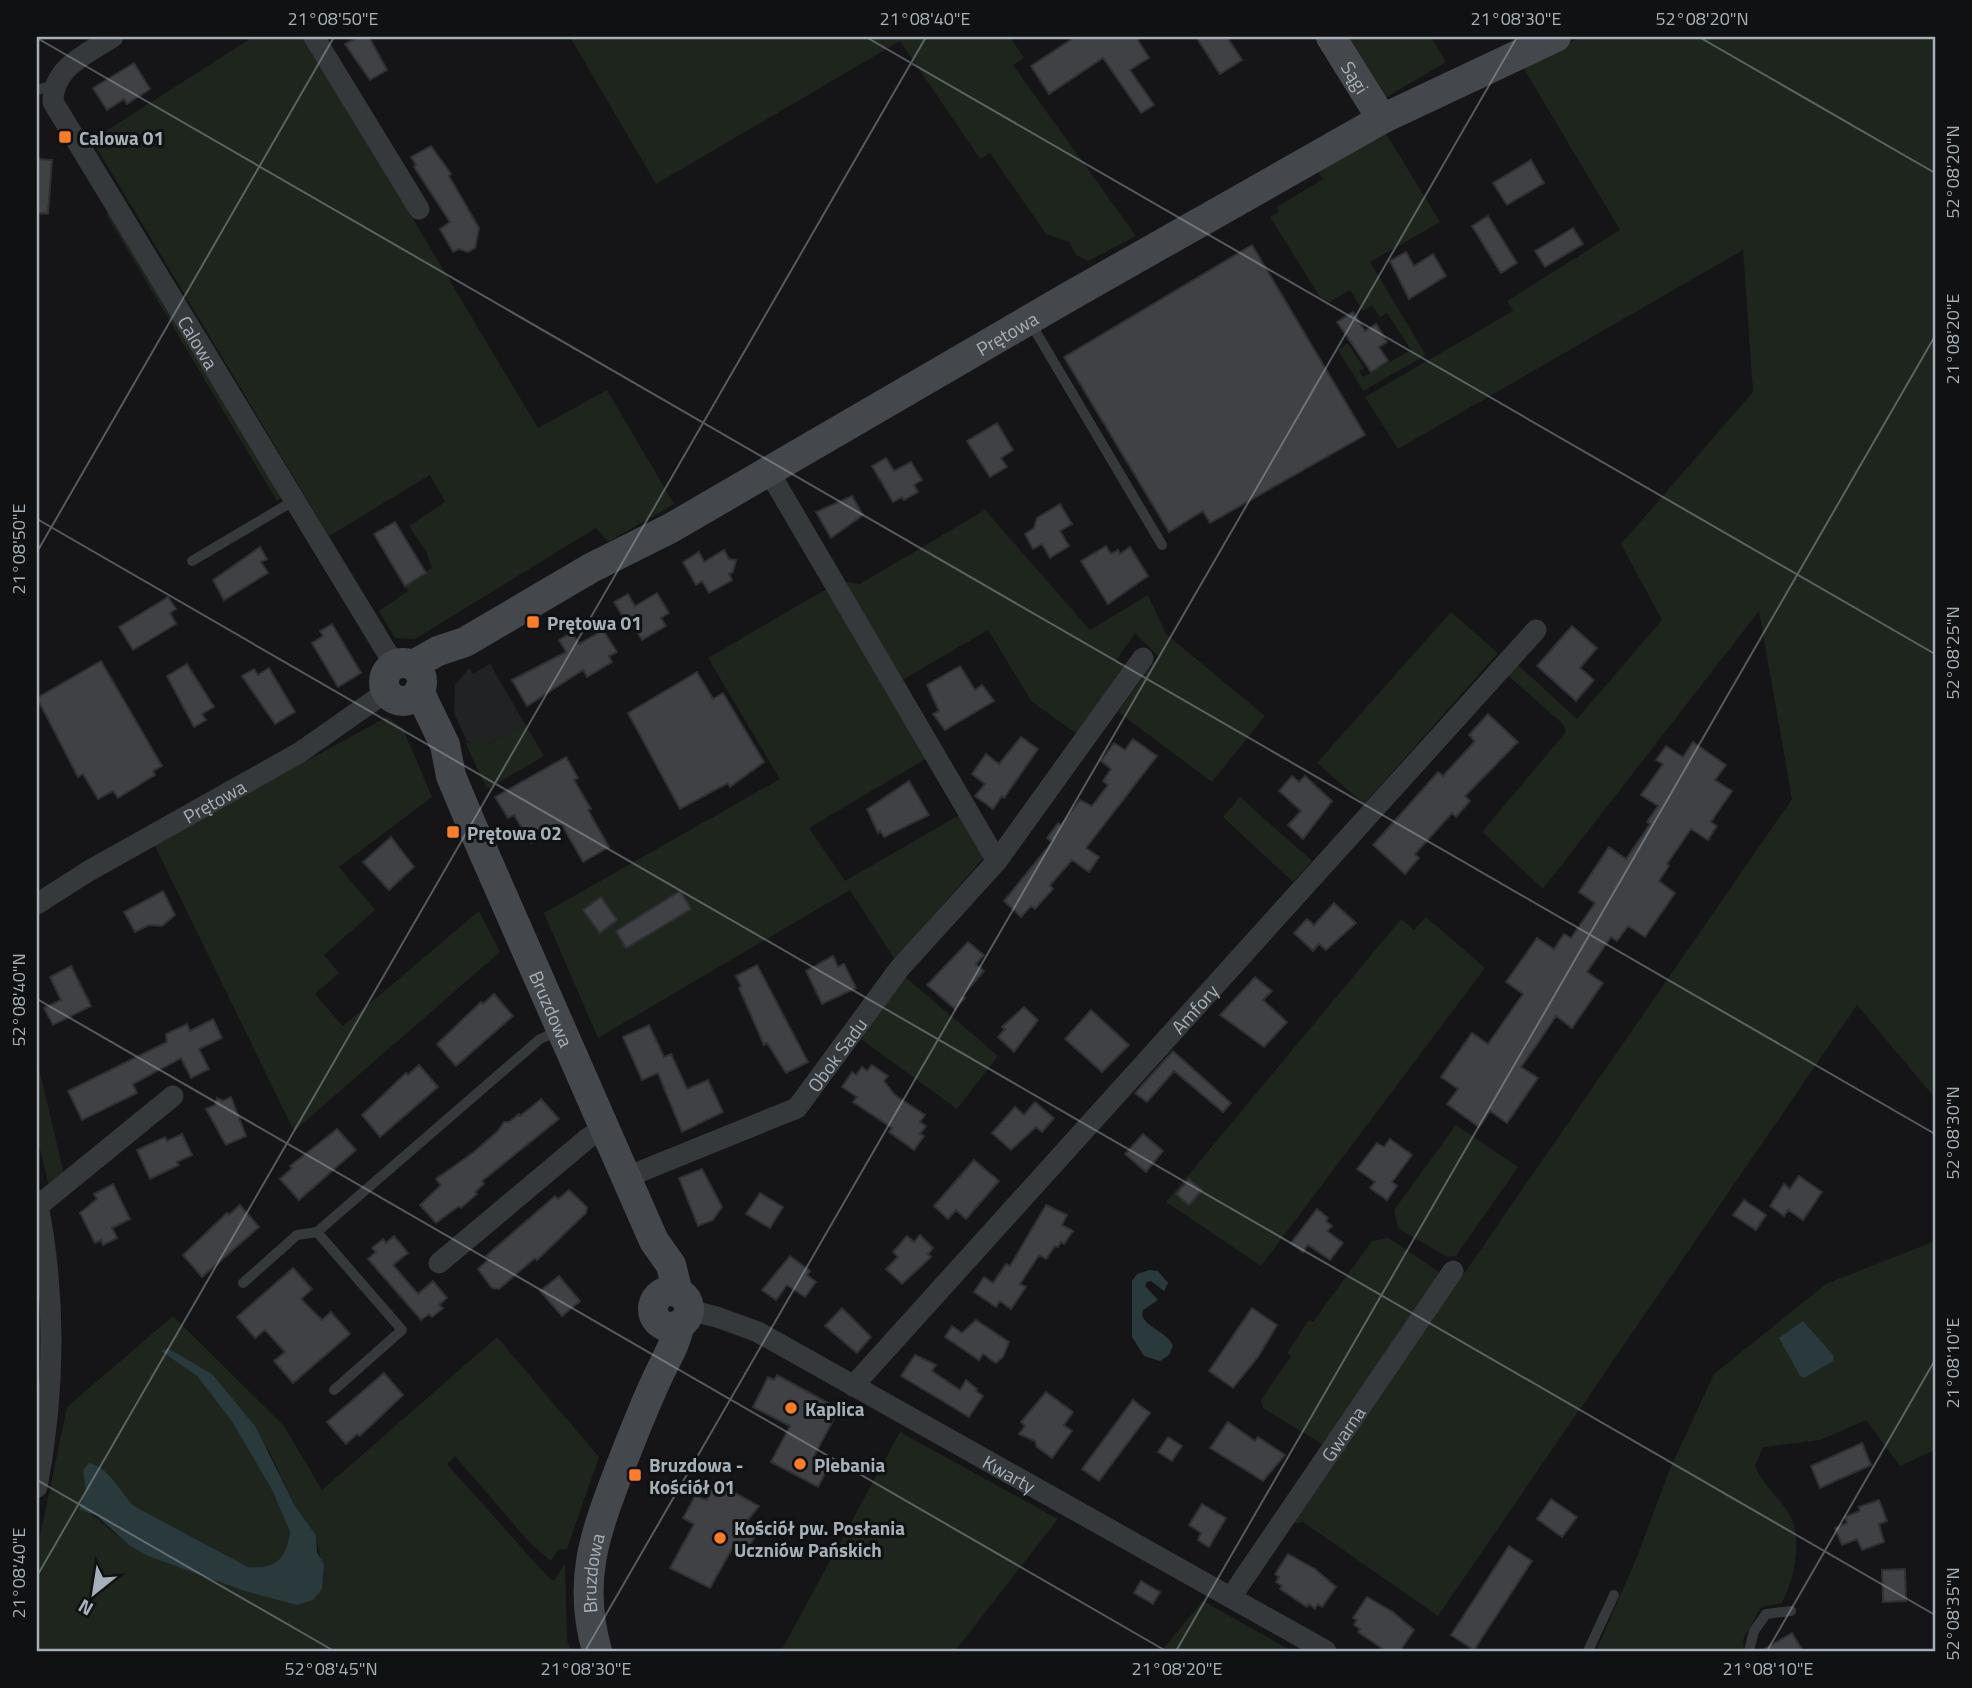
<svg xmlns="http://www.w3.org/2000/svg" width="1972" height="1688" viewBox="0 0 1972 1688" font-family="'Titillium Web',sans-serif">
<rect width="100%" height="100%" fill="#151517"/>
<path fill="#212224" d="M490,664L525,724L488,744H474L467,741L454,713L455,685L469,668L473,674Z"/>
<path fill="#1e251d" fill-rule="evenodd" d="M253,37H304L538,428L607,390L674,504L608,542L596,528L415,639L395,638L379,611L408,591L405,586L432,568L426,551L409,526L445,502L430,475L329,536L92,140Z
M570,37H1010L1024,58L1013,65L1136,236L1088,261L1076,255L1069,242L1046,234L990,153L980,159L900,41L656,184Z
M1342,37H1431L1446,62L1380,101Z
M1581,37H1935V1098L1857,1005L1438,1616L1303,1522L1291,1524L1792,799L1759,611L1543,889L1482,832L1566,732L1564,725L1505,673L1516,663L1577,719L1662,620L1621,544L1753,392L1743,250L1398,449L1365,397L1513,311L1507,301L1620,230L1523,67Z
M1385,132L1440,222L1370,262L1426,355L1363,391L1338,350L1348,343L1364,368L1359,371L1363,377L1411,350L1387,313L1380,317L1372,305L1363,311L1350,290L1329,302L1320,297L1270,217L1279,212L1277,207L1323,179L1317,170Z
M113,210L284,495L277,501L106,214Z
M985,510L1090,630L1148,595L1166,634L1265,716L1212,782L1118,712L1158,656L1135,633L1117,659L1124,668L1077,734L1032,702L988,630L899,682L840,581L860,584Z
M828,588L927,758L809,828L845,881L961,814L984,857L895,960L850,890L598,1038L544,913L780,779L708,658Z
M1451,612L1498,653L1364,804L1317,763Z
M387,717L403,729L432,797L339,867L375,910L324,955L339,973L315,994L343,1026L479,911L500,952L294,1131L154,844Z
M525,724L544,756L487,789L465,742L474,744L485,738L488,744Z
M1240,797L1312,861L1293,882L1223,817Z
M1426,917L1485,968L1261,1266L1166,1202L1401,919L1414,930Z
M902,974L998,1056L957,1109L858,1037Z
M38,1064L64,1174L49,1186L37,1137Z
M1456,1125L1518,1167L1456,1256L1447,1257L1398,1228L1394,1210Z
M1389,1238L1439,1272L1437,1285L1325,1446L1263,1408L1261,1400L1291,1356L1287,1353L1309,1320L1313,1322L1372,1241Z
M1935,1241V1450L1900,1466L1866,1420L1820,1440L1763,1447L1755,1466C1764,1487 1779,1496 1789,1514C1804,1540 1794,1579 1782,1603L1761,1607L1743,1640L1744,1651H1596L1637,1557L1669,1471L1714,1374L1826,1284Z
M173,1316L284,1426L322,1490L497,1337L599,1457L567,1549L558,1550L551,1561L530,1543L455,1456L447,1464L547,1576L554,1581L565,1563L567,1640L571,1651H37V1550L67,1407ZM162,1352L212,1374L270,1453L295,1506L316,1535L324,1577L273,1596L263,1595L148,1556L130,1546L87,1510L84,1500L86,1491L107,1472L118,1491L134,1506L248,1567C276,1569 286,1559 290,1532L272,1490L233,1423L197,1376Z
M900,1432L1058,1519L955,1651H781Z
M1203,1601L1292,1651H1161Z"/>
<path fill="#2a393c" d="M1150,1270L1158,1271L1168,1283L1164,1291L1151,1281L1147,1282L1145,1286L1158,1300L1143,1310L1142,1315C1147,1329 1167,1331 1173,1346L1169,1355L1160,1361L1144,1356L1132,1337V1281L1137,1274Z
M1803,1321L1834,1356L1833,1361L1804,1378L1800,1376L1779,1338Z
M167,1348L212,1374L255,1426L295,1506L316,1535L317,1552L324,1565L322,1589L313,1600L297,1605L245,1591L148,1556L130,1546L97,1516L79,1509L86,1491L83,1470L89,1463C110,1467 119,1492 134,1506L248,1567C276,1569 286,1559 290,1532L272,1490L233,1423L197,1376L161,1351Z"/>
<path fill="#3f4144" stroke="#2f3033" stroke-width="2" d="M358,37H369L387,70L370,80L345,44Z
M1075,37H1136L1149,58L1130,70L1154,105L1141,113L1103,58L1049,94L1031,66Z
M1196,37H1227L1242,60L1220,74Z
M134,63L150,89L127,104L124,99L107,110L93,88Z
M431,146L451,174L449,176L479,228L475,248L468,252L459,249L453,252L440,229L450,222L414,167L416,165L411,157Z
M37,159L52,160L48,214L37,213Z
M1531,160L1544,183L1507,205L1493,183Z
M1488,216L1517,263L1501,273L1472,226Z
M1573,228L1583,244L1545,267L1535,251Z
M1252,245L1365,435L1210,523L1203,511L1169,532L1064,357Z
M1406,252L1414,266L1433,254L1446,276L1409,299L1390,261Z
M1353,312L1365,331L1376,324L1387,342L1379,347L1388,361L1371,372L1337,322Z
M997,423L1013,450L1001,458L1007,467L990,477L967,441Z
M886,458L894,471L911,462L922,480L914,485L918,492L904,500L902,497L893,502L872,466Z
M852,496L863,515L831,538L816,512Z
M1060,504L1072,524L1060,531L1069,546L1050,558L1042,544L1033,549L1025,534L1034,528L1037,518Z
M395,522L426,573L405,586L374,534Z
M1106,546L1111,554L1118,550L1120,554L1130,547L1148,576L1108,604L1081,561Z
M260,547L267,559L261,562L268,573L224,600L213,580Z
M724,550L729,559L736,560L733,572L729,574L732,580L709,593L702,581L696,585L683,562L699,552L704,562Z
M657,593L669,613L661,618L666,626L642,640L633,625L629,627L614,602L628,594L635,606Z
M168,597L176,609L170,613L176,624L133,650L119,627Z
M332,624L361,673L338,687L312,643L323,636L320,631Z
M1572,626L1597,648L1580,668L1594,680L1576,701L1537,666Z
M603,630L617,652L609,656L612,662L587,677L583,670L527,706L512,680L566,652L559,640L572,632L579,644Z
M101,661L162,766L153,771L155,775L118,798L113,791L98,799L83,774L78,777L37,698Z
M187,664L214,707L202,714L206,720L194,727L167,676Z
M960,666L975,690L982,685L994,701L945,730L933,714L939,711L927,685Z
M269,668L295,712L275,724L242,676L254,669L258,675Z
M697,672L713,699L723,693L764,762L730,787L728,783L680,809L628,713Z
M1488,714L1518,742L1465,796L1470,801L1456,817L1452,813L1415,854L1419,858L1405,874L1373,845L1438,772L1443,776L1475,741L1469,735Z
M1021,737L1038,749L1004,798L1002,796L993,809L975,796L985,784L972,774L986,754L999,764Z
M1133,739L1157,756L1086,848L1099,857L1089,872L1072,860L1050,885L1053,889L1035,909L1031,906L1021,917L1004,901L1052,842L1047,838L1058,823L1061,825L1080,800L1092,806L1108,785L1103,781L1111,769L1101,761L1114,743L1125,750Z
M1693,742L1726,765L1715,780L1732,791L1711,822L1717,826L1708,840L1691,829L1667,864L1669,866L1659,881L1675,893L1645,937L1628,926L1617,941L1611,937L1587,972L1603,983L1572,1028L1556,1016L1538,1043L1521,1067L1538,1078L1507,1123L1490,1111L1479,1127L1447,1104L1458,1089L1441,1077L1472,1033L1488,1044L1523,994L1506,982L1537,938L1554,949L1564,934L1571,938L1595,903L1579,892L1609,847L1626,859L1650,824L1647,822L1658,806L1641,795L1663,764L1656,760L1666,746L1683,757Z
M566,757L578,778L574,780L591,809L588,810L609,847L583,862L562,825L531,843L514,815L508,818L495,797Z
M1292,776L1299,782L1305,776L1332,801L1303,839L1288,825L1301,811L1279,791Z
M909,781L929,815L884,837L880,831L878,833L867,809Z
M391,837L414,867L389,890L363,862Z
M163,891L175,915L162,926L149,925L135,932L124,912Z
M680,891L691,909L626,948L616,931Z
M601,897L617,920L600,933L583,910Z
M1334,903L1356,923L1326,950L1319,944L1313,951L1294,933L1307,919L1314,925Z
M968,942L984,955L976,964L984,971L962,996L965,998L955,1009L927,985Z
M833,956L838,967L844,964L856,988L822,1004L806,971Z
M757,965L808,1062L786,1073L767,1043L764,1045L739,988L741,986L736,976Z
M71,966L91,1006L53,1025L44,1008L61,1000L50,977Z
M1255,977L1272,991L1263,1000L1287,1022L1264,1047L1220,1015Z
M494,994L513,1016L456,1066L437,1044L481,1002L483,1004Z
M1024,1007L1038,1020L1014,1052L998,1037L1005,1029L1002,1027Z
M1091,1010L1129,1045L1102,1072L1065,1039Z
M213,1019L222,1038L199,1049L209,1069L191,1078L181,1058L133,1084L137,1093L82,1120L68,1091L167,1042L166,1034L187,1024L190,1031Z
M649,1025L664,1057L671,1054L687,1089L708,1080L723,1112L682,1132L658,1073L642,1080L623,1037Z
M1173,1051L1231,1103L1223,1112L1174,1071L1147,1102L1135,1093Z
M419,1065L438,1087L380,1137L362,1115L406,1073L408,1075Z
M872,1065L888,1076L884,1081L895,1095L925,1115L920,1122L926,1126L920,1134L924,1136L914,1150L889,1132L892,1128L853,1102L857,1097L842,1087L852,1072L856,1075L862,1067L867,1071Z
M231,1097L246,1136L226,1145L206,1109L215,1105L217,1098L223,1101Z
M541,1099L559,1119L482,1181L484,1184L475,1192L477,1194L461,1208L459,1206L436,1223L420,1205L441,1185L436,1179L474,1152L498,1131L504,1122H509L519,1114L520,1116Z
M1035,1102L1054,1118L1042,1132L1036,1127L1011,1150L992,1133L1015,1107L1024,1115Z
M337,1129L356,1150L299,1200L280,1179L292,1168L290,1166Z
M182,1134L192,1155L177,1162L179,1165L150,1179L137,1150L165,1137L167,1141Z
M1143,1134L1163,1151L1146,1172L1125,1154Z
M1390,1139L1412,1155L1392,1182L1397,1186L1387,1200L1370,1188L1375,1182L1357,1169L1377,1143L1384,1147Z
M974,1160L999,1181L966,1219L956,1210L948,1219L934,1206Z
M702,1169L722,1207L713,1220L698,1226L679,1178Z
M1799,1176L1822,1192L1803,1220L1788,1210L1784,1216L1770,1206L1784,1184L1790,1189Z
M1189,1179L1202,1190L1189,1205L1176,1194Z
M113,1184L130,1219L112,1228L117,1238L103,1245L101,1240L95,1243L80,1213L97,1199L94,1194Z
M569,1190L587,1207L586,1213L537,1260L535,1258L499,1289L492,1288L478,1269L489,1259L486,1256L555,1196L558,1199Z
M760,1193L783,1207L770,1228L746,1214Z
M1744,1200L1766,1215L1756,1230L1733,1215Z
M240,1205L259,1227L202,1277L183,1255L227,1213L229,1215Z
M1046,1205L1067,1215L1062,1225L1073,1231L1064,1244L1061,1242L1058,1247L1055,1246L1046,1259L1039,1255L1020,1284L1026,1287L1011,1309L1000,1301L996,1307L974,1292L984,1277L993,1283L1006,1264L1010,1266Z
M1317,1209L1328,1218L1326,1221L1332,1226L1327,1231L1343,1243L1330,1260L1308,1245L1303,1252L1291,1243Z
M920,1235L933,1248L928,1254L931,1257L902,1284L886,1269L898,1257L893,1252L907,1236L914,1242Z
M394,1236L408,1253L393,1265L418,1294L433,1281L447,1298L439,1305L443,1308L432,1317L429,1314L421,1320L368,1259L376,1252L372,1248L383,1239L386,1243Z
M790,1256L810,1271L807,1275L816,1282L805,1297L787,1285L776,1300L762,1290Z
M293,1268L312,1289L301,1299L322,1320L331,1312L350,1334L293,1383L274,1361L285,1352L265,1330L255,1338L237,1317Z
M559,1276L580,1301L562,1316L540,1291Z
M842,1308L871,1337L857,1353L825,1326Z
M1252,1308L1277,1325L1258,1357L1233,1388L1209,1371Z
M976,1320L1009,1342L1003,1357L996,1363L983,1354L979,1360L945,1337L952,1326L962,1333Z
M915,1355L936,1365L932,1371L960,1390L966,1380L977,1389L976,1391L983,1396L969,1417L901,1376Z
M384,1373L403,1395L360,1436L357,1434L346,1444L327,1422Z
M777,1375L839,1409L813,1458L829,1466L818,1487L771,1462L790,1426L753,1407L768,1377L774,1380Z
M1046,1392L1073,1412L1064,1425L1072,1431L1052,1458L1037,1447L1035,1441L1019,1434L1025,1426L1021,1422Z
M1133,1400L1150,1413L1099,1481L1082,1469Z
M1228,1422L1255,1441L1258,1437L1285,1455L1263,1481L1210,1448Z
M1168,1437L1182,1446L1172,1461L1158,1452Z
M1862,1443L1871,1465L1820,1488L1811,1466Z
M715,1482L759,1506L745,1524L758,1531L746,1552L733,1547L710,1588L670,1568L694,1524L683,1518L695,1496L707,1500Z
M1551,1499L1577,1517L1562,1537L1537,1519Z
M1879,1500L1887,1521L1879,1524L1884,1542L1862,1550L1857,1539L1842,1545L1835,1528L1847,1523L1845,1517L1860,1511L1859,1507Z
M1202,1504L1226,1518L1209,1547L1198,1540L1201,1533L1189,1525Z
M1509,1546L1532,1561L1474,1650L1451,1635Z
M1288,1554L1315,1569L1336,1587L1322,1607L1318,1604L1315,1609L1309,1604L1307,1607L1280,1589L1282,1586L1276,1582L1279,1577L1275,1574Z
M1905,1569L1906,1601L1883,1602L1882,1570Z
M1141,1581L1160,1592L1153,1604L1134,1593Z
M1367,1597L1393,1612L1414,1630L1400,1651H1386L1358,1632L1360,1629L1354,1625L1357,1620L1353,1618Z
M1792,1633L1803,1651H1761Z"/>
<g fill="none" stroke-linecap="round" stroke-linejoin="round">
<path stroke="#36393c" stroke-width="10" d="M37,90L54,85
M1030,322L1162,545
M192,561L295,500
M243,1283L297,1235L317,1232
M334,1390L402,1330L317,1232L540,1039L559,1031
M1588,1651L1614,1595
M1749,1651L1754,1631L1766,1614L1791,1611"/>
<g stroke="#36393c" stroke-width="21">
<path id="s1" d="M113,37C88,53 52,68 53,102L394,664"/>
<path d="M314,37L419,209"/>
<path d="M768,470L997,861"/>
<path id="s2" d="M37,904L87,872L299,753L386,692"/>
<path id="s3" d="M627,1177L797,1108L899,969L997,861L1143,658"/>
<path d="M37,1200C56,1294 55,1392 37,1487"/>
<path d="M38,1206L173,1096"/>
<path d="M439,1263L588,1138L605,1128"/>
<path id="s4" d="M688,1310L717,1317L758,1332L1326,1651"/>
<path id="s5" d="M853,1386L1536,630"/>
<path id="s6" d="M1231,1597L1453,1271"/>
</g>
<g stroke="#44484c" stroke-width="30">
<path id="s7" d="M1331,37L1382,119"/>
<circle cx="403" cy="682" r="19"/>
<path id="s8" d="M413,665L438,651L465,642L591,568L671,528L1070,296L1382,119L1556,37"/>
<path id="s9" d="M419,691L445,745L451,776L472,826L654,1241L671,1265L678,1293"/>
<circle cx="671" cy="1309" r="18"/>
<path id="s10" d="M597,1651C577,1580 595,1534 620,1468C631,1440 642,1411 655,1383C664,1362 675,1347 680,1324"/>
</g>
</g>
<path fill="none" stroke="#a6b0b8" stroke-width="2" stroke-opacity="0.45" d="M866,37L1935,654M1699,37L1935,173M37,38L1935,1134M37,519L1935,1615M37,552L334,37M37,999L1166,1651M37,1480L334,1651M37,1576L926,37M585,1651L1517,37M1176,1651L1935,336M1767,1651L1935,1360"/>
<g fill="#fb7c29" stroke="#101112" stroke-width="2.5">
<rect x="58" y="130" width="14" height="14" rx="3.5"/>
<rect x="526" y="615" width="14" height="14" rx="3.5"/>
<rect x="446" y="825" width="14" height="14" rx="3.5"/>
<circle cx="791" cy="1408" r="7"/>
<circle cx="800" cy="1464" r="7"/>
<rect x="628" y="1468" width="14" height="14" rx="3.5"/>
<circle cx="720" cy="1538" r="7"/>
</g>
<g text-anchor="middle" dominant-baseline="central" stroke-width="6" stroke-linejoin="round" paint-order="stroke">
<g font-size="19" fill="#a6b0b8" stroke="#101112">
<text stroke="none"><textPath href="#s7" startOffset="47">Sągi</textPath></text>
<text stroke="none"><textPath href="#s8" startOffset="681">Prętowa</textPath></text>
<text stroke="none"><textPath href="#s1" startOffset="374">Calowa</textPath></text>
<text stroke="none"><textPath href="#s2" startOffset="205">Prętowa</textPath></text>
<text stroke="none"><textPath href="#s5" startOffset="509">Amfory</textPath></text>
<text stroke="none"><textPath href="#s9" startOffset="345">Bruzdowa</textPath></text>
<text stroke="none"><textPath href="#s3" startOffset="250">Obok Sadu</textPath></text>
<text stroke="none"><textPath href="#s6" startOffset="198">Gwarna</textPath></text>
<text stroke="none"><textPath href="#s4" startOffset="362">Kwarty</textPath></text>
<text stroke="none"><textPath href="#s10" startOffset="79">Bruzdowa</textPath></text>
</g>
<g font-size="19" font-weight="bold" fill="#a6b0b8" stroke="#101112" text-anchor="start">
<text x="79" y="137">Calowa 01</text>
<text x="547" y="622">Prętowa 01</text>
<text x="467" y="832">Prętowa 02</text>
<text x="805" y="1408">Kaplica</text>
<text x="649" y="1464">Bruzdowa -<tspan x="649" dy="22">Kościół 01</tspan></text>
<text x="814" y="1464">Plebania</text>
<text x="734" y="1527">Kościół pw. Posłania<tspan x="734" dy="22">Uczniów Pańskich</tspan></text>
</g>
</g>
<rect width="1972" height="1688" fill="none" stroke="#101112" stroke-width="77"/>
<g transform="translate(94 1593) rotate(210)" stroke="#101112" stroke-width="5" paint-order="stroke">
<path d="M0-5L12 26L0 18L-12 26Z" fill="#a6b0b8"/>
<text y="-10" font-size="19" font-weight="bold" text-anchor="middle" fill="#a6b0b8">N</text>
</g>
<rect x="38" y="38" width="1896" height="1612" fill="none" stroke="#a6b0b8" stroke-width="2.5"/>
<g font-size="18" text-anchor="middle" fill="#a6b0b8">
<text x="333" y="25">21°08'50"E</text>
<text x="925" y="25">21°08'40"E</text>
<text x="1516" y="25">21°08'30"E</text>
<text x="1702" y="25">52°08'20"N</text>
<text transform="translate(1953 172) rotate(-90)" y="6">52°08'20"N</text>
<text transform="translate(1953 339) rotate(-90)" y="6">21°08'20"E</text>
<text transform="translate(19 549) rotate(-90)" y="6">21°08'50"E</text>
<text transform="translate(1953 653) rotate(-90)" y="6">52°08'25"N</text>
<text transform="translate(19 1000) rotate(-90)" y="6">52°08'40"N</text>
<text transform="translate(1953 1133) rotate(-90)" y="6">52°08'30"N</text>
<text transform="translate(1953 1363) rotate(-90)" y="6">21°08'10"E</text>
<text transform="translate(19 1573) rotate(-90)" y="6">21°08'40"E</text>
<text transform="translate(1953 1614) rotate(-90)" y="6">52°08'35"N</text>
<text x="331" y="1675">52°08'45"N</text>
<text x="586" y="1675">21°08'30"E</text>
<text x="1177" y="1675">21°08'20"E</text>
<text x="1768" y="1675">21°08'10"E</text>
</g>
</svg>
